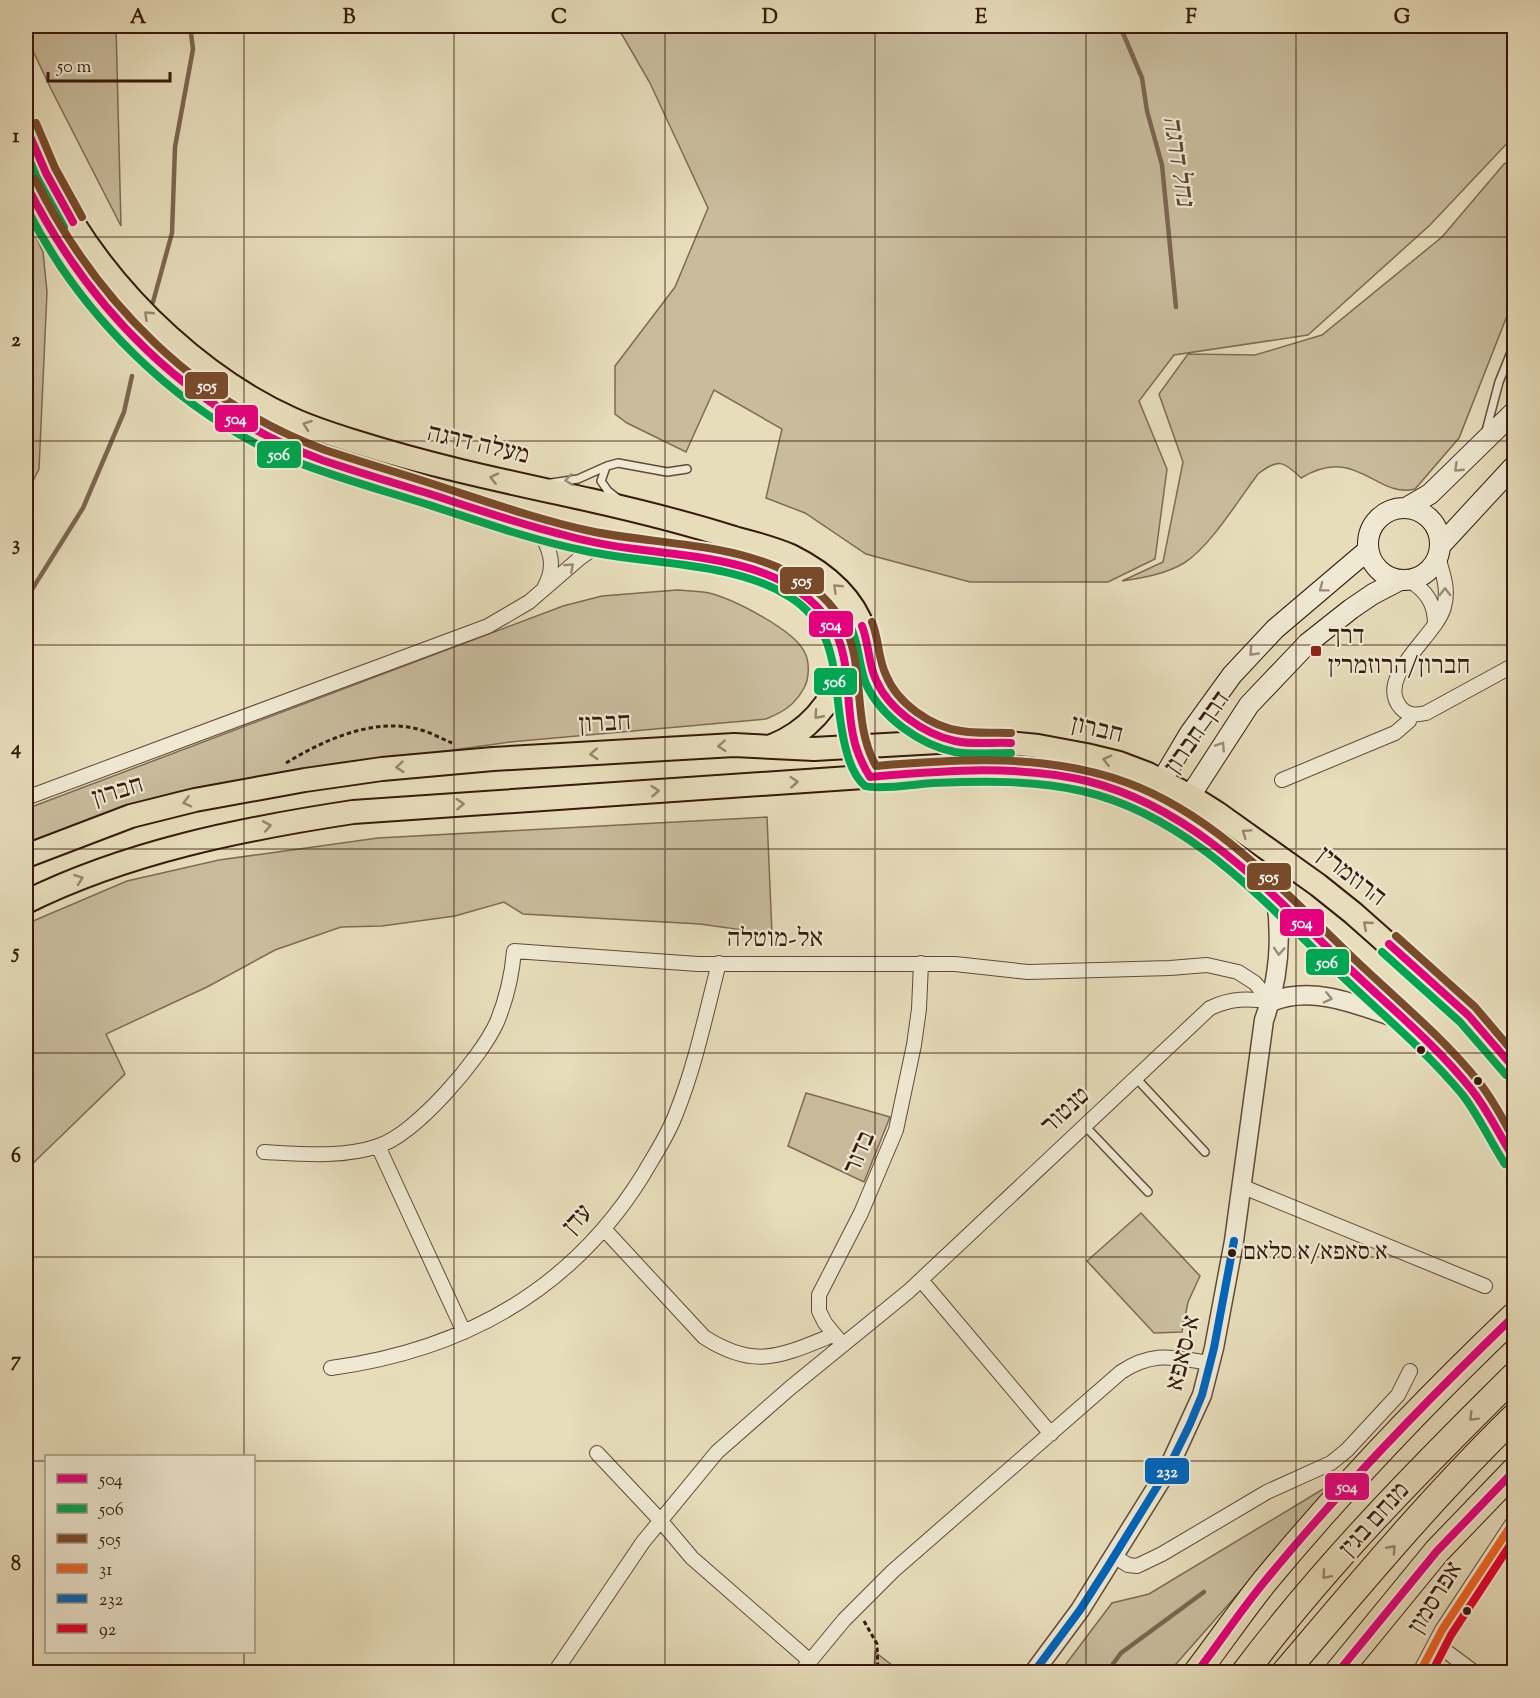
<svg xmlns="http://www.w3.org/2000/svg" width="1540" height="1698" viewBox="0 0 1540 1698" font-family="'Sorts Mill Goudy','Frank Ruhl Libre',serif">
<rect width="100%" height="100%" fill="#e7ddbb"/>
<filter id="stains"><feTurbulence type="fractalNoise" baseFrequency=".00333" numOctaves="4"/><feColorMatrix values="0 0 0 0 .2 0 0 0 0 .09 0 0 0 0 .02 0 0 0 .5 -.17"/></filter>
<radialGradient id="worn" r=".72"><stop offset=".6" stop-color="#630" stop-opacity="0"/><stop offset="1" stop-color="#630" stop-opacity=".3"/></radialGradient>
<path fill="#c9bc9d" stroke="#806a54" stroke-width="1.5" d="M26,26H116L121,226L51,89L26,36Z
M617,26H1514V136L1430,225L1308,335L1174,355L1139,401L1167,469L1155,559L1108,582H970L866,554L805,513L766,498L782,429L714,390L686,452L627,423L615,414V366L675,287L708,208L650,83Z
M1514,158V298L1459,438L1415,489C1376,499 1357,444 1301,478C1284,461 1278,458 1258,474C1239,499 1210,547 1184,563C1166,574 1142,578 1122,581L1163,562L1183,462L1159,394L1188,354L1255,355L1322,335L1442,237L1504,164Z
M26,216L43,252L47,292L39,469L26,495Z
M677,590C688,591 699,591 709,593C733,599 795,630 805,653C810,663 809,679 804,688C795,705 783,712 766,719L510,742L227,782L177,792L126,806L26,848V809L563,606L602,596Z
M767,817L772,934L700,924L523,914L504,902L455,916L382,926L341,927L275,950L207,987L106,1034L125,1074L26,1170V924L127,881L219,860L378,838Z
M806,1093L890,1117L864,1182L788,1146Z
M1141,1213L1200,1276L1188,1302L1182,1332L1154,1333L1087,1261Z
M1338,1480L1169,1672H1060L1112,1603L1149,1594Z
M875,1652L901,1672H874Z"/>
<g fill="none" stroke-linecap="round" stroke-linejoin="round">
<path stroke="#7c6651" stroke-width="4.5" d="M1120,26L1142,78L1147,111L1162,165L1176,307
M153,302L172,233L175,147L193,49L190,26
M26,599L83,508L124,412L132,376
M1107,1672L1121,1653L1204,1592"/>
<defs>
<path id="service" d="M1486,431L1499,382L1514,345
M606,467L601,481L608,491L617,498
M551,483L578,479L607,466L618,463L667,472L687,469
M1136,1078L1205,1152
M1085,1126L1148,1192"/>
<path id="minor" d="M538,528C550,549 557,566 544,588
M1438,557C1443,574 1449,589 1444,607C1436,637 1374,677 1401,708C1408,716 1416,715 1426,713L1514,665
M1409,580C1426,591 1435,603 1435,624
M1282,780L1395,733L1409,721L1411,715
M26,798L488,626L529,602L580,558L600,544
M378,1146L464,1332
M264,1152C301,1154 343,1158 378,1146C416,1134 481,1058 497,1022C506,1000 512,975 514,951L698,964H955L1028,972L1170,968L1207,965L1238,972L1255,983L1271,1002
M1241,1186L1485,1286
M604,1229L704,1337C755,1370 781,1356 833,1335
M921,1280L1051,1434
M843,1345L825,1323L819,1311V1295L861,1213L896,1130L914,1045L919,1009L921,963
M331,1368C464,1350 571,1291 643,1175C655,1154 669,1134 677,1111C696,1063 706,1013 719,963
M597,1453L660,1520L692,1558L810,1661
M1114,1556L1128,1565L1137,1566L1162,1554L1267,1492L1331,1463L1347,1450L1398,1395L1410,1371
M1435,1643L1474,1672
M555,1672L643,1542L717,1452L790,1388L909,1291L1210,1008C1231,998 1249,998 1271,1002
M801,1672L844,1620L893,1571L1121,1372C1154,1350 1174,1358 1210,1363
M1420,1672L1442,1630L1514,1521"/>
<path id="tertiary" d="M1271,1002C1313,984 1361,1006 1402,1020
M1034,1672L1080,1610L1168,1469L1202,1395L1214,1348L1234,1241L1264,1020C1279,980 1282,941 1276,899"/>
<path id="secondary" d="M1406,508L1430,494L1514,412
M1368 544a36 36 0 1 1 72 0a36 36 0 1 1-72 0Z
M1440,546L1514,466
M1368,550L1275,629L1232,675L1190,733L1162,780L1163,812L1190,796L1249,705L1308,643L1351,609L1373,594L1400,580"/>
<path id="primary" d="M26,127C40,160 54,193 73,223C124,304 205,380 292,419C314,429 337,436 359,443C435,467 513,483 590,500C639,511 687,523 734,538C753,543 773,548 791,556C823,572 852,595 864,630C872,651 871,673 883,692C900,718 928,731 956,741
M26,184C35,202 44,221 55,238C111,325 190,404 286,446C333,466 382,479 430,494C489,513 547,534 608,545C672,556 768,557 816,604C866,654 832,727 870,777"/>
<path id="trunk" d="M772,746C810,731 832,703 845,666
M26,856L131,816L195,800L305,780L382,769L493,759L734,745L814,749L956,741H990L1038,746L1086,755L1119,763L1148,774L1190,796L1217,813L1318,885L1353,913L1468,1015L1514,1068
M26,902C127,852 241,829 353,812L922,773C986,770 1055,768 1116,790C1210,824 1281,903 1352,971C1392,1009 1435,1046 1471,1089C1488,1111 1499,1136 1514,1158"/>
<path id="motorway" d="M1197,1672C1220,1642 1241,1611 1265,1581C1342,1488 1427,1399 1514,1316
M1245,1672C1325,1565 1420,1469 1514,1376
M1285,1672C1359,1585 1432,1497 1514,1417
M1338,1672L1437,1551L1514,1471"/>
</defs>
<use href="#service" stroke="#624a37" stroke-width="10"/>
<use href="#minor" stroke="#624a37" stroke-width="16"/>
<use href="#tertiary" stroke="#624a37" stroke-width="21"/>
<use href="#secondary" stroke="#36190b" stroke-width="22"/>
<use href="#primary" stroke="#36190b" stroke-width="26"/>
<use href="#trunk" stroke="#36190b" stroke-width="26"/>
<use href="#motorway" stroke="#36190b" stroke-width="28"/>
<path stroke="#36190b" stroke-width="3" stroke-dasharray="4.5 3" stroke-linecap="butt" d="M286,763C322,741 370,719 413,728C426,730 440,738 452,743
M864,1621L877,1644L878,1672"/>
<use href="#service" stroke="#efe9d3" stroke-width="7"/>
<use href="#minor" stroke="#efe9d3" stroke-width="14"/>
<use href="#tertiary" stroke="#efe9d3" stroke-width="18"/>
<use href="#secondary" stroke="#efe9d3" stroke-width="20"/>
<use href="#primary" stroke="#e7ddbb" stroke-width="22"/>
<use href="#trunk" stroke="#e7ddbb" stroke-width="22"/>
<use href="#motorway" stroke="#e7ddbb" stroke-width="26"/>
<defs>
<path id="bus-1" d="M26,127L46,173L73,222
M26,184C89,310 188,410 322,460C357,472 394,483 430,494C473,508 516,523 560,534C585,541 610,546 635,549C702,558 786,561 829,621C852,653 845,699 853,735C856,751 862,764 870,777C941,771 1017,764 1087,781C1196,808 1273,896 1352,971C1392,1009 1436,1045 1471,1089C1488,1110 1499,1135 1514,1158
M862,626C869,643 868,663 876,680C889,710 924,734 955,741C973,745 993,742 1011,743
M1389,944L1468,1015L1514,1068
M1197,1672C1220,1642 1241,1610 1265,1581C1342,1487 1427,1400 1514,1316
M1338,1672L1437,1551L1514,1471"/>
<path id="bus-2" d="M26,152L37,178L64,227
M26,207C79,313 174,409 284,457C330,476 379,489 426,504C479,521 531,540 586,551C650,565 733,561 790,597C847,633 830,697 847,753C850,764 856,778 865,786C880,790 916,784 933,783C983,781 1034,780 1082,791C1191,816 1268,906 1345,979C1385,1017 1427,1052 1462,1094C1479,1116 1490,1141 1505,1164
M852,630C859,647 859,666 866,684C881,717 920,745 955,752C973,755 992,753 1011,753
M1382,952L1460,1022L1506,1075"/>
<path id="bus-3" d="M36,123L55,168L82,217
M35,179C96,302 196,402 325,450C364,463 403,474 442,487C491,503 540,520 590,531C652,544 718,542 777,567C802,578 825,594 840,618C868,662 850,720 876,766C959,759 1048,753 1128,783C1214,815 1281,888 1346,951C1390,994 1439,1033 1478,1081C1493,1099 1503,1120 1514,1139
M872,622C879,639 878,659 886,675C897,703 931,727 961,731C977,734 995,732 1011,733
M1396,936L1475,1007L1514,1053"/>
<path id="bus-4" d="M1420,1672L1442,1630L1514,1521"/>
<path id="bus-5" d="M1034,1672L1080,1610L1105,1571L1168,1469L1190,1424L1202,1395L1214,1348L1234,1241"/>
<path id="bus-6" d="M1432,1672L1451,1635L1514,1539"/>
</defs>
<use href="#bus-1" stroke="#efe9d3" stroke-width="12"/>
<use href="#bus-2" stroke="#efe9d3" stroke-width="12"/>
<use href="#bus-3" stroke="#efe9d3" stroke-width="12"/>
<use href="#bus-4" stroke="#efe9d3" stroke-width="12"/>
<use href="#bus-5" stroke="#efe9d3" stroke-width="12"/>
<use href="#bus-6" stroke="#efe9d3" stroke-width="12"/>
<use href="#bus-1" stroke="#e5007d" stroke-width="8"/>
<use href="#bus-2" stroke="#00a651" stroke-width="8"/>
<use href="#bus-3" stroke="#7a4b2a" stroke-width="8"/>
<use href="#bus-4" stroke="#f26522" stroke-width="8"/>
<use href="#bus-5" stroke="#0065bd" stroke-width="8"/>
<use href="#bus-6" stroke="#e4002b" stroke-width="8"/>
</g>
<defs><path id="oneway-chevron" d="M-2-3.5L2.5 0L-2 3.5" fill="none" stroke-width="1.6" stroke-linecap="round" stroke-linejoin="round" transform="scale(1.5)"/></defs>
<g stroke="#97856c">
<use href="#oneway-chevron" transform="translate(148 315) rotate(-136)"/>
<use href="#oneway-chevron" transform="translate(307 425) rotate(-160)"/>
<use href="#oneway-chevron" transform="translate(494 478) rotate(-167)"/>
<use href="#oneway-chevron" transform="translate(837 588) rotate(-136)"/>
<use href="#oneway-chevron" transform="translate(818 715) rotate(132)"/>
<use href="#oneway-chevron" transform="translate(722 746) rotate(177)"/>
<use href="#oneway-chevron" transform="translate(594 754) rotate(177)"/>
<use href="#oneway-chevron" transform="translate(1107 760) rotate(-166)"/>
<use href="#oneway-chevron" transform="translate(400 767) rotate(175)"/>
<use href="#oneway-chevron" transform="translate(794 782) rotate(-4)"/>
<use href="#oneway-chevron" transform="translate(655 791) rotate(-4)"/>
<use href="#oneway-chevron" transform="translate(187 802) rotate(166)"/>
<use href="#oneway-chevron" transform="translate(460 804) rotate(-4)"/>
<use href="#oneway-chevron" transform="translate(267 826) rotate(-10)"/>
<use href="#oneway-chevron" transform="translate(1246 833) rotate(-145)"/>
<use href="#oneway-chevron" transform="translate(79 879) rotate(-20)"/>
<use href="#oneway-chevron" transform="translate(1367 925) rotate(-139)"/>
<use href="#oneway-chevron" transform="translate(1473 1417) rotate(135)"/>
<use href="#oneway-chevron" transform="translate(1392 1549) rotate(-48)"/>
<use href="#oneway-chevron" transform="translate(1326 1575) rotate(131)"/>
</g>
<g stroke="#9c8b79">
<use href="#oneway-chevron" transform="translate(1458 468) rotate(136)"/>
<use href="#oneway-chevron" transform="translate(569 480) rotate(172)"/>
<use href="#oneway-chevron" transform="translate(570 567) rotate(-42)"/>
<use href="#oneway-chevron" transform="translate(1323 588) rotate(143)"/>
<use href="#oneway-chevron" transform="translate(1445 592) rotate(-90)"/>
<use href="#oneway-chevron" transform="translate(1253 652) rotate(133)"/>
<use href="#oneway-chevron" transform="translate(1221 746) rotate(-57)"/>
<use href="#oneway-chevron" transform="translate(1279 951) rotate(94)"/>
<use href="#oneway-chevron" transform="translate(1328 998) rotate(13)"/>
</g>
<path fill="none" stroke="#36190b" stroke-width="1.5" stroke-opacity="0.55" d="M244,26V1456M454,26V1672M665,26V1672M875,26V1672M1086,26V1672M1296,26V1672M26,237H1514M26,441H1514M26,645H1514M26,849H1514M26,1053H1514M26,1257H1514M26,1461H46M254,1461H1514M244,1652V1672"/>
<rect fill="#8f2418" stroke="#efe9d3" stroke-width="2" x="1310" y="645" width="12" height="12" rx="3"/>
<g fill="#36190b" stroke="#efe9d3" stroke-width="2">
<circle cx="1421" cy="1050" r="5"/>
<circle cx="1478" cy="1081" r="5"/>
<circle cx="1232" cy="1253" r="5"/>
<circle cx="1467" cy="1611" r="5"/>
</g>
<g text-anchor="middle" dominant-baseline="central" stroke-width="4.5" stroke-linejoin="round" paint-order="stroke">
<g font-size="24" fill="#36190b" stroke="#efe9d3" text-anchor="start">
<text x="1243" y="1253">א סאפא/א סלאם</text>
</g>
<g font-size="26" fill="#36190b" stroke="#efe9d3">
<text transform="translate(478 445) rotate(13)">מעלה דרגה</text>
<text transform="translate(605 724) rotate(-3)">חברון</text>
<text transform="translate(1097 730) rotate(13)">חברון</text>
<text transform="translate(1198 733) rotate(-55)">דרך חברון</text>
<text transform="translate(118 792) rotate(-17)">חברון</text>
<text transform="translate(1351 877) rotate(38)">הרוזמרין</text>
<text x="775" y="939">אל-מוטלה</text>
<text transform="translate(1066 1111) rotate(-43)">טנטור</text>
<text transform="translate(860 1153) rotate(-67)">בדור</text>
<text transform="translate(578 1220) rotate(-48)">עדן</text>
<text transform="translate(1184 1353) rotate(-76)">א-סאפא</text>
<text transform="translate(1375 1520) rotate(-48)">מנחם בגין</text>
<text transform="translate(1436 1598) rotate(-58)">אפרסמון</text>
</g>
<g font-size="26" fill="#36190b" stroke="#efe9d3" text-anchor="start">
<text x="1328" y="636">דרך<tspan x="1328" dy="30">חברון/הרוזמרין</tspan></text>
</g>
<g font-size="27" font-style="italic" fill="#5f4634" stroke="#efe9d3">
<text transform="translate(1177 161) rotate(81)">נחל דרגה</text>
</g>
</g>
<g stroke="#efe9d3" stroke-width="2">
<rect x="184" y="371" width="45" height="29" rx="6" fill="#7a4b2a"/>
<rect x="214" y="404" width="45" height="29" rx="6" fill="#e5007d"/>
<rect x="256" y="440" width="46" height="29" rx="6" fill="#00a651"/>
<rect x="779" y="566" width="46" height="29" rx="6" fill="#7a4b2a"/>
<rect x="808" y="610" width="46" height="28" rx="6" fill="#e5007d"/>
<rect x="813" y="667" width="45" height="29" rx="6" fill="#00a651"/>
<rect x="1246" y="862" width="46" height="29" rx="6" fill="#7a4b2a"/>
<rect x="1279" y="908" width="46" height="29" rx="6" fill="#e5007d"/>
<rect x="1305" y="948" width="45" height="28" rx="6" fill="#00a651"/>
<rect x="1144" y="1457" width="46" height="28" rx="6" fill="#0065bd"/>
<rect x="1324" y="1472" width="46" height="29" rx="6" fill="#e5007d"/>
</g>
<g font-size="16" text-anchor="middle" font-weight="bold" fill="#fff">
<text x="207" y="391">505</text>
<text x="236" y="424">504</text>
<text x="279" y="460">506</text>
<text x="802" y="586">505</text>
<text x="831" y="630">504</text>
<text x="835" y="687">506</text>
<text x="1269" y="882">505</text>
<text x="1302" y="928">504</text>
<text x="1327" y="968">506</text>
<text x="1167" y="1477">232</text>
<text x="1347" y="1492">504</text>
</g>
<rect width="1540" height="1698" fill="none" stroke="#e7ddbb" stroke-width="66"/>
<rect x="45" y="1455" width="210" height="198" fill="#efe9d3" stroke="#a59683" stroke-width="1.5"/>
<rect x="57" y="1474" width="30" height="9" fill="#e5007d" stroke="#a59683" stroke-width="1.5"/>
<text x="99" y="1485" font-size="18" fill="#36190b">504</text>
<rect x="57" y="1504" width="30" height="9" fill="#00a651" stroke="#a59683" stroke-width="1.5"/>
<text x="99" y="1515" font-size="18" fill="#36190b">506</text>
<rect x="57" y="1534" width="30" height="9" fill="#7a4b2a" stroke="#a59683" stroke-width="1.5"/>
<text x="99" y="1545" font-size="18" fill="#36190b">505</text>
<rect x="57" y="1564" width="30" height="9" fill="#f26522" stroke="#a59683" stroke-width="1.5"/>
<text x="99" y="1575" font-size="18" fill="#36190b">31</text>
<rect x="57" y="1594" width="30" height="9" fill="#0065bd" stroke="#a59683" stroke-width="1.5"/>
<text x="99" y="1605" font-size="18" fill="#36190b">232</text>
<rect x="57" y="1624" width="30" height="9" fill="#e4002b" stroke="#a59683" stroke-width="1.5"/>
<text x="99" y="1635" font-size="18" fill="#36190b">92</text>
<path d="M48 72v9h122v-9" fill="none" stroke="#36190b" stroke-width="3"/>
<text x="57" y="72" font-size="18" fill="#36190b" stroke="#efe9d3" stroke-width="4.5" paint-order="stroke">50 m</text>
<rect x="33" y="33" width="1474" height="1632" fill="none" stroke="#36190b" stroke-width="2"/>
<g font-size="20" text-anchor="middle" font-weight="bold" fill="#36190b">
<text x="138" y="23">A</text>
<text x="349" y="23">B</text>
<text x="559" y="23">C</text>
<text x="770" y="23">D</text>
<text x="981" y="23">E</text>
<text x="1191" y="23">F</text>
<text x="1402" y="23">G</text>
<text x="16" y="142">1</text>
<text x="16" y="346">2</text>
<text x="16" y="550">3</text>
<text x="16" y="754">4</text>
<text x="16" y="958">5</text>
<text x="16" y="1162">6</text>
<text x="16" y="1366">7</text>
<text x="16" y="1570">8</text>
</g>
<rect width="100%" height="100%" filter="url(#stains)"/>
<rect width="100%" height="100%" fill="url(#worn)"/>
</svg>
